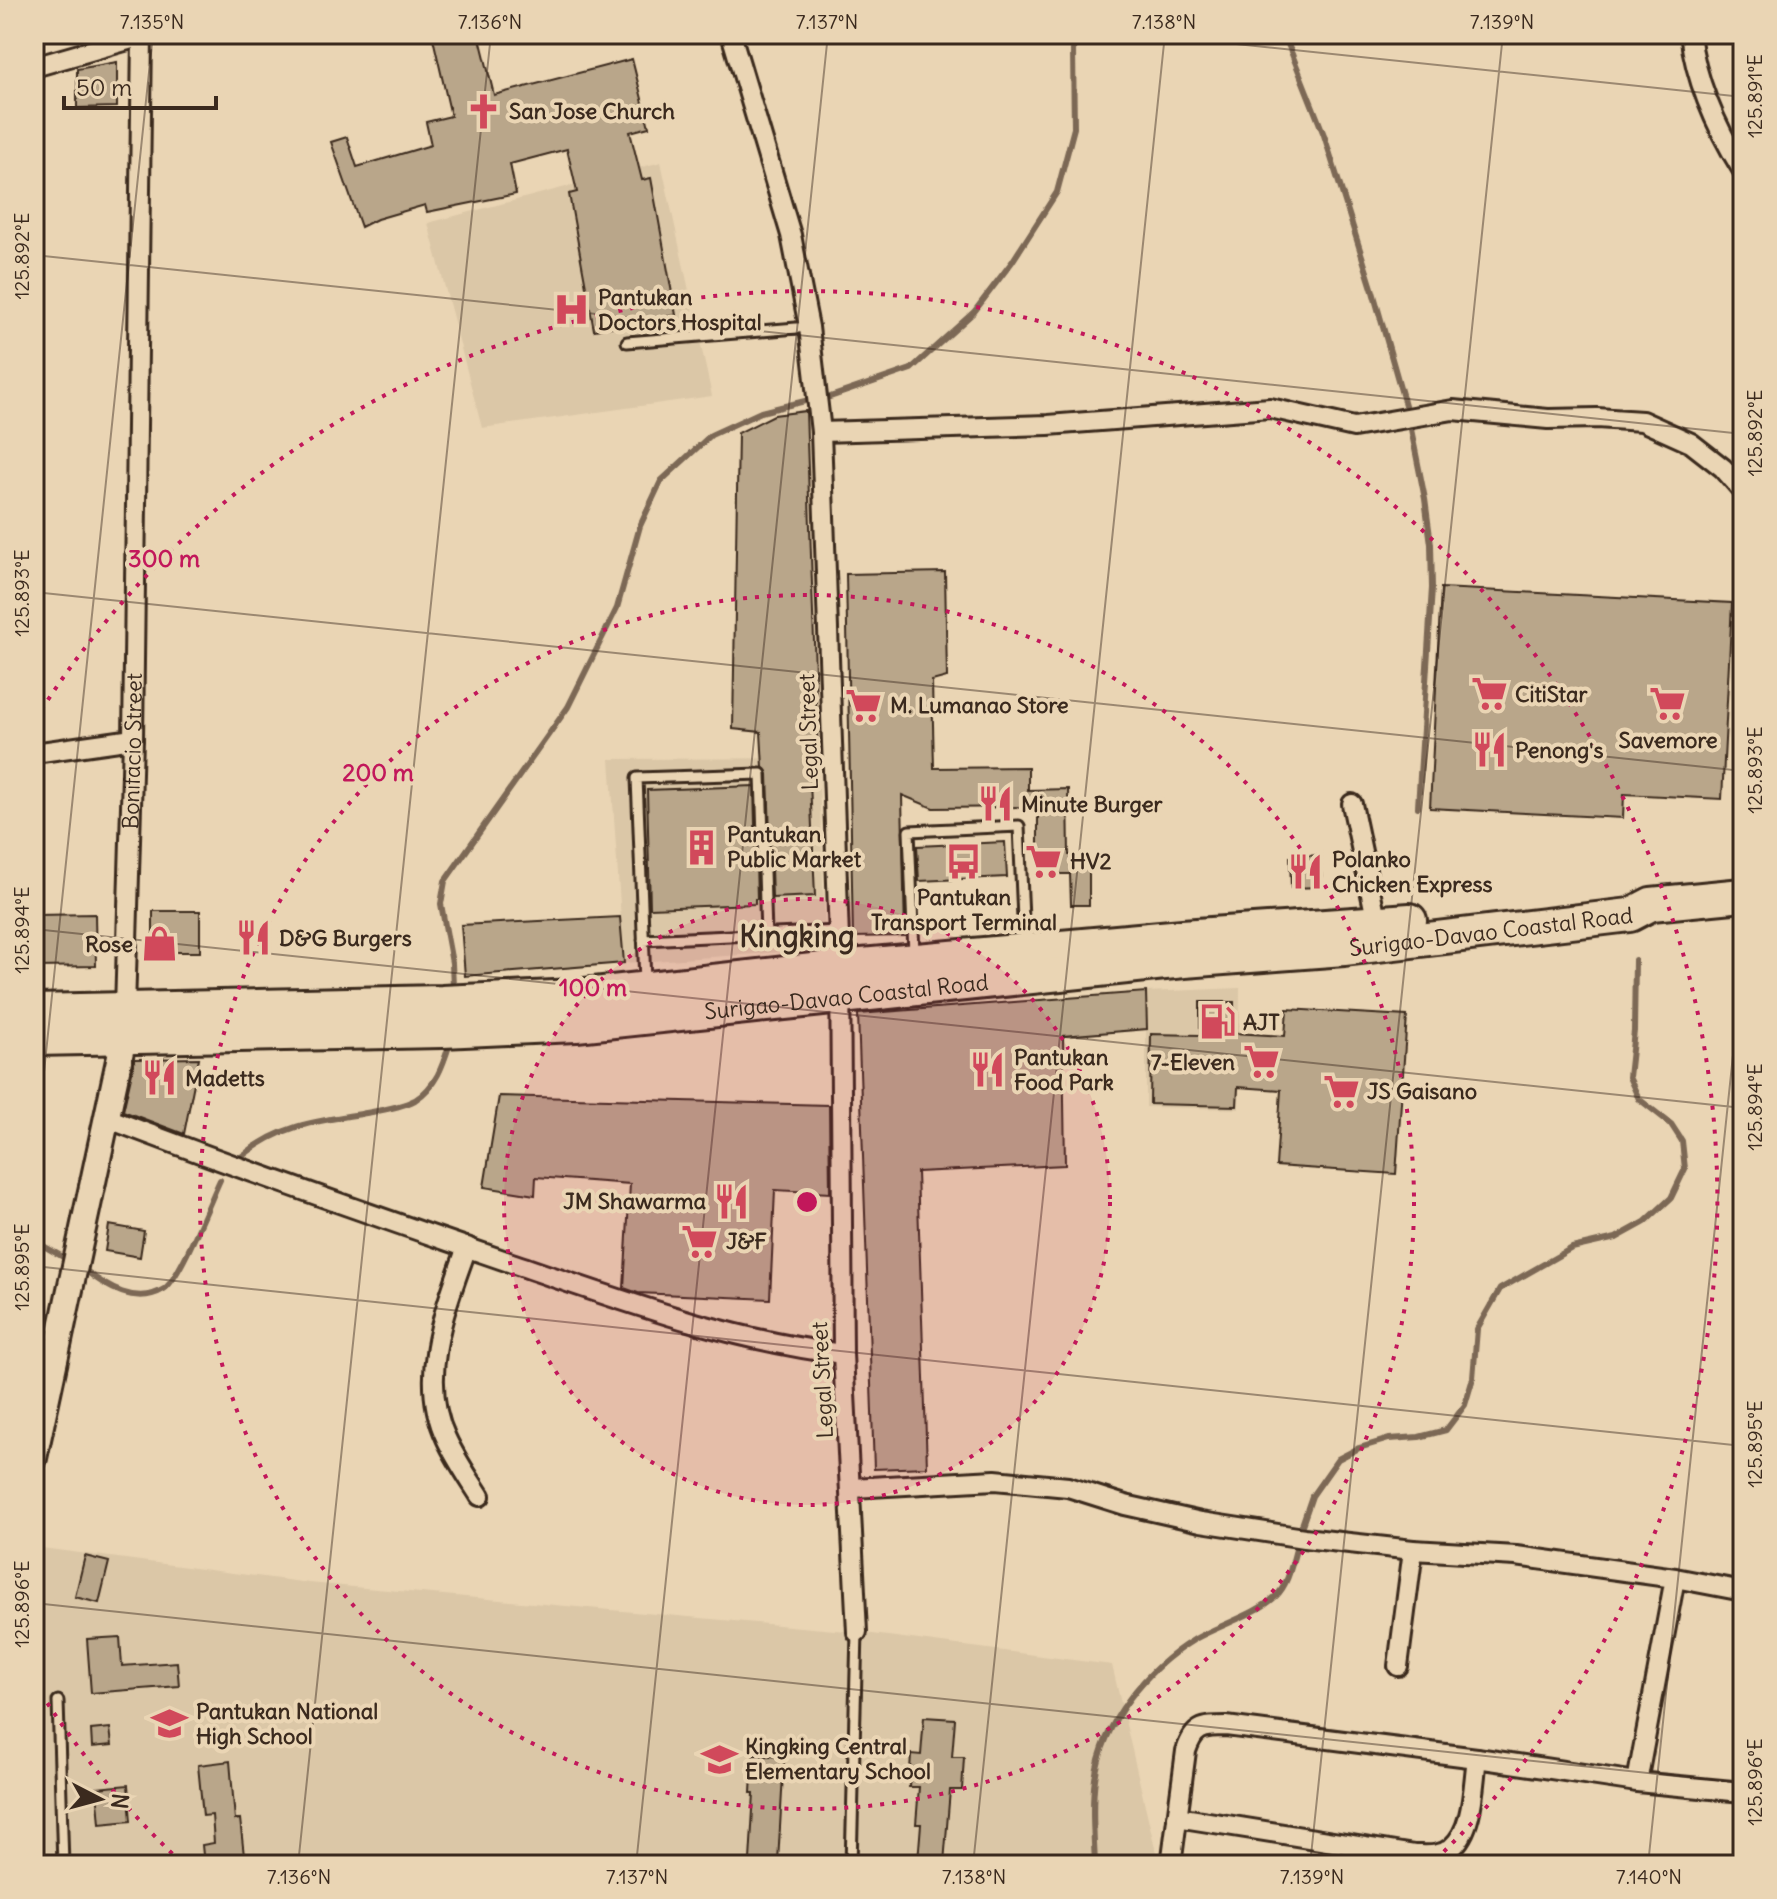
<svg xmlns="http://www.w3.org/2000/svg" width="1777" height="1899" viewBox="0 0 1777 1899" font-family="Delius,sans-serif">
<rect width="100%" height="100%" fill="#ead5b4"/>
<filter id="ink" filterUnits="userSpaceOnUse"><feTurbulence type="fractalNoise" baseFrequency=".0125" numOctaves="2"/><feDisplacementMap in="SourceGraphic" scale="16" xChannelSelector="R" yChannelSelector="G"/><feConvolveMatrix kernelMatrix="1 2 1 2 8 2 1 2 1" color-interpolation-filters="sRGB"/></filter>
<g filter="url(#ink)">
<path fill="#dbc7a7" d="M661,162L712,396L482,428L428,223Z
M818,758L826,949L624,963L610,759Z
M1240,988L1239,1109L1146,1107V992Z
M34,1547L309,1583L857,1632L1112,1665L1156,1852L1154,1865H34Z"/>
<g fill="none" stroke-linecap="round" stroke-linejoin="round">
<path stroke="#7b6855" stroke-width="6" d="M1284,34L1324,135L1372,288L1405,405
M830,397L911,369L974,312L1012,262L1057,192L1074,128L1073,50L1078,34
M1411,429L1425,499L1431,544L1432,588L1418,807
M453,987L452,963L441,904L445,881L568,707L617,608L640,526L661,481L711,435L761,412L805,401
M241,1157C279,1126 314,1121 361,1114C377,1111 400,1108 415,1100C436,1087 443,1065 450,1043
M34,1243L40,1244L63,1257
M85,1270C106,1287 136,1306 164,1289C180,1279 210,1201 220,1180
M1301,1528L1312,1496L1338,1459L1359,1448L1389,1439L1419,1437L1446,1430L1465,1405L1473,1378L1477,1329L1500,1289L1572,1248L1616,1238L1645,1222L1671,1198L1685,1169L1682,1141L1671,1124L1639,1099L1629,1077L1634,1031L1635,960
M1095,1865C1094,1837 1091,1807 1095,1779C1103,1721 1146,1669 1195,1639C1219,1625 1256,1615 1276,1596C1289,1584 1292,1562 1297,1546"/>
</g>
<path fill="#b9a68a" stroke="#3b2a1e" stroke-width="2" d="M432,34H479L494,95L632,59L649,127L630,132L642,180L651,178L676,315L594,330L569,194L577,192L567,149L510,164L516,194L427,212L425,205L377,219L361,227L331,142L347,137L357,167L431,145L426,122L451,116Z
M117,62V107L77,108V69Z
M806,411L818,758H809L815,896L772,898L768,774L763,767L761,732L733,729L738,433L774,415Z
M945,572L947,677L932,681L934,768L1028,767V790L1068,789L1069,855H1089V905H1071L1070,874H1038V807L933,808L902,795L905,936L853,937L846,574Z
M1441,588L1732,603L1722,799L1624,794L1623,818L1430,808Z
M754,786L757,899H755V904L650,908L647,790Z
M1005,842L1007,877L919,881L917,846Z
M1320,855L1322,887L1291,888L1290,857Z
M153,911H200V952H153Z
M95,914L96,966L37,967L36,915Z
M620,917L624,963L465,976L461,925Z
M1146,992L1147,1029L1063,1036L1065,1165L917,1172L927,1467L874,1469L858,1014Z
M1200,1002H1234V1033L1285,1036L1287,1009L1407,1016L1396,1174L1276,1166L1281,1090L1238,1087L1237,1106L1150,1104L1151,1034L1200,1035Z
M199,1058L184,1134L123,1111L135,1059Z
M499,1096L829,1105L830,1193L775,1190L770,1299L638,1293L624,1288L630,1184L536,1177L535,1195L484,1187Z
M109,1225L144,1231L140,1257L105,1251Z
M85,1556L109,1562L99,1603L75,1597Z
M120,1637L122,1666L177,1662L179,1686L91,1693L87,1639Z
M924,1717L955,1719L952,1757H964L962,1790H950L944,1863L918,1861L921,1824H916L919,1787H909L911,1754L921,1755Z
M110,1728L112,1745L92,1747L91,1730Z
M753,1755L784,1757L778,1862L750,1860L754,1793H751Z
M230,1761L235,1820L240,1819L245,1865H204L202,1845L214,1843L212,1815L203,1816L198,1765Z
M128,1785L131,1821L100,1824L97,1788Z"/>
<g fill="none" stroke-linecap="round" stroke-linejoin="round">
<defs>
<path id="lane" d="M627,342L809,327
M643,940L839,931
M914,953L909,831L1019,826L1024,943
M645,982L637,778L761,774L766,935
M58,1701L63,1865
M851,1865L857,1632"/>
<g id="street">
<path d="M731,34L791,235L809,327L821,432L840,967L843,1354L857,1632"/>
<path d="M1690,34C1696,83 1717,129 1743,171"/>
<path d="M34,67L149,34"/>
<path d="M821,432L1048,425L1270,408L1354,427L1453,410L1548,419L1597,418L1642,421L1691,443L1723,468L1743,491"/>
<path d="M34,753L133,739"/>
<path d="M1352,804L1377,923"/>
<path id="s1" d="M125,1009L133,739L142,34"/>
<path d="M107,1118C239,1169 372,1215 506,1261C616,1298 726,1340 843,1354"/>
<path d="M467,1247C446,1306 417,1377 446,1438C455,1458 468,1477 480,1496"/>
<path d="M852,1488L995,1480L1068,1487L1125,1505L1201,1522L1304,1538L1413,1550L1516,1556L1675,1578L1743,1591"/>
<path d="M1398,1666L1413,1550"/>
<path d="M1637,1782L1675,1578"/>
<path d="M1177,1817L1414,1855C1427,1855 1441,1857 1451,1848C1474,1830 1473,1784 1477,1758"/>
<path d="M1171,1865L1186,1751C1194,1727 1202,1726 1226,1726L1477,1758L1637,1782L1743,1792"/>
</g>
<path id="secondary" d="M34,1458L124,1037L125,1022"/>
<g id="highway">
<path d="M34,1011L442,1002L576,996L840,967L1183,936L1410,920"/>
<path id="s2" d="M34,1039L442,1031L576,1025L1184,961L1344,949L1630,915L1651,904L1743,895"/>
</g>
</defs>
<use href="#lane" stroke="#3b2a1e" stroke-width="15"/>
<use href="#street" stroke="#3b2a1e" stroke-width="24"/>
<use href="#secondary" stroke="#3b2a1e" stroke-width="30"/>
<use href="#highway" stroke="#3b2a1e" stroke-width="38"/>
<use href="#lane" stroke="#ead5b4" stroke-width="9"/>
<use href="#street" stroke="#ead5b4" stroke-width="18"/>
<use href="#secondary" stroke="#ead5b4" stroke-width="24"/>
<use href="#highway" stroke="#ead5b4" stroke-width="32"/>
</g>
</g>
<path fill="none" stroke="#3b2a1e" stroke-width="2" stroke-opacity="0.45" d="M1141,34L1743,97M34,255L1743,434M34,592L1743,771M34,929L1743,1108M34,1167L153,34M34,1266L1743,1446M34,1603L1743,1783M298,1865L491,34M636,1865L828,34M973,1865L1165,34M1310,1865L1503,34M1648,1865L1743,960"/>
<circle cx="807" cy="1202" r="303" fill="#c2185b" fill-opacity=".12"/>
<g fill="none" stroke="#c2185b" stroke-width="4" stroke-dasharray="4 8">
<circle cx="807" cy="1202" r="303"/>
<circle cx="807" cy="1202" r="607"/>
<path d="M181 1862A910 910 0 0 1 35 1684M35 720A910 910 0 1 1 1433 1862"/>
</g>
<defs>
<symbol id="church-bare" viewBox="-9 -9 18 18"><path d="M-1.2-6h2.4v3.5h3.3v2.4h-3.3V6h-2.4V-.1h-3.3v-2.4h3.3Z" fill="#d1495b" stroke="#ead5b4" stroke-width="2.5" paint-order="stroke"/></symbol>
<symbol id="hospital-bare" viewBox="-9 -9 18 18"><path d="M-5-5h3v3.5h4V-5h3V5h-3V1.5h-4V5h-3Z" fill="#d1495b" stroke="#ead5b4" stroke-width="2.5" paint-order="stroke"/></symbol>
<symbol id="supermarket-bare" viewBox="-9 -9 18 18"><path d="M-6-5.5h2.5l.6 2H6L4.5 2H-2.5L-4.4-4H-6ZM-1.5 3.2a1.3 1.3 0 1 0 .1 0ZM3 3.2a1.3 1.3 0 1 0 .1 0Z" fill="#d1495b" stroke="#ead5b4" stroke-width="2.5" paint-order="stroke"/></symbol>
<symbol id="restaurant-bare" viewBox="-9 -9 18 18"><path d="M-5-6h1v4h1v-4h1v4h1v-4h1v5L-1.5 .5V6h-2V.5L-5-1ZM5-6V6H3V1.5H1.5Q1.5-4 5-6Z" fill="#d1495b" stroke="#ead5b4" stroke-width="2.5" paint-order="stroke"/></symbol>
<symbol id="building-bare" viewBox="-9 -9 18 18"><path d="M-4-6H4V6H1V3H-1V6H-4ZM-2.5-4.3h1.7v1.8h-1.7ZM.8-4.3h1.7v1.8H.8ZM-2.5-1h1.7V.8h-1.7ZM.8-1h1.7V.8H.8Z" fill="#d1495b" stroke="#ead5b4" stroke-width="2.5" paint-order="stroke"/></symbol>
<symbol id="bus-bare" viewBox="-9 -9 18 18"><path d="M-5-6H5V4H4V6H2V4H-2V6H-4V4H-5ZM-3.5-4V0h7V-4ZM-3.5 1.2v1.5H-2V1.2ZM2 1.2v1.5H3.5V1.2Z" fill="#d1495b" stroke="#ead5b4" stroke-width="2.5" paint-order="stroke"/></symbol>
<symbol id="shop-bare" viewBox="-9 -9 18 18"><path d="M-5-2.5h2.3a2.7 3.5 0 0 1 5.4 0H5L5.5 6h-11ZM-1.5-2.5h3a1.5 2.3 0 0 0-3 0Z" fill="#d1495b" stroke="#ead5b4" stroke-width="2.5" paint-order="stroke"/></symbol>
<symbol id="fuel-bare" viewBox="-9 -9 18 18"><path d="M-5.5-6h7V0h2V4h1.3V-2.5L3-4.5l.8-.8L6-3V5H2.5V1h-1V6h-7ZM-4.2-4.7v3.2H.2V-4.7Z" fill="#d1495b" stroke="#ead5b4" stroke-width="2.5" paint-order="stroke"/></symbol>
<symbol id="school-bare" viewBox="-9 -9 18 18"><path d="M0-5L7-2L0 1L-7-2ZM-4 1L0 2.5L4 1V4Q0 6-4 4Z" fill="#d1495b" stroke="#ead5b4" stroke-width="2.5" paint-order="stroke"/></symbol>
</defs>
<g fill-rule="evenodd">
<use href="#church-bare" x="458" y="86" width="51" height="51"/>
<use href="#hospital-bare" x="546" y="284" width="51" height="51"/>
<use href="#supermarket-bare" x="1464" y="668" width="51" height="51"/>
<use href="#supermarket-bare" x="1642" y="678" width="51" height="51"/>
<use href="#supermarket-bare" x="838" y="680" width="51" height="51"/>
<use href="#restaurant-bare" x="1464" y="724" width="51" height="51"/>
<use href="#restaurant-bare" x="970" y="778" width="51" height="51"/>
<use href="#building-bare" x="676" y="822" width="51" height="51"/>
<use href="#bus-bare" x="938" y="836" width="51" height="51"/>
<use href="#supermarket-bare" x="1018" y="836" width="51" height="51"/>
<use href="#restaurant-bare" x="1280" y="846" width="51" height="51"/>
<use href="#restaurant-bare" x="228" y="912" width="51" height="51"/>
<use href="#shop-bare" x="134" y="918" width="51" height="51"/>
<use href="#fuel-bare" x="1192" y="996" width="51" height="51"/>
<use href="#supermarket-bare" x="1236" y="1036" width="51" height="51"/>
<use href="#restaurant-bare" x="962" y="1044" width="51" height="51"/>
<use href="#restaurant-bare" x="134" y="1052" width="51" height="51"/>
<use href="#supermarket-bare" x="1316" y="1066" width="51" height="51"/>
<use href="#restaurant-bare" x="706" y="1176" width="51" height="51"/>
<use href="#supermarket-bare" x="674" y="1216" width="51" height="51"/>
<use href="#school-bare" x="144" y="1698" width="51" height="51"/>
<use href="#school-bare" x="694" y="1734" width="51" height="51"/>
</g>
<g text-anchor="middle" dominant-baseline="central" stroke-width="8" stroke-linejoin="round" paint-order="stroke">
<g font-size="22" font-weight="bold" fill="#3b2a1e" stroke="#ead5b4" text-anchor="start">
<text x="509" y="111">San Jose Church</text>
<text x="598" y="297">Pantukan<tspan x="598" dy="25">Doctors Hospital</tspan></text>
<text x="1515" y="694">CitiStar</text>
<text x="890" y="705">M. Lumanao Store</text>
<text x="1668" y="740" text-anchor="middle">Savemore</text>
<text x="1515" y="750">Penong's</text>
<text x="1021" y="804">Minute Burger</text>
<text x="727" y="834">Pantukan<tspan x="727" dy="25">Public Market</tspan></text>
<text x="1332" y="859">Polanko<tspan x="1332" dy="25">Chicken Express</tspan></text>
<text x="1070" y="861">HV2</text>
<text x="964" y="897" text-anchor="middle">Pantukan<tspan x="964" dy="25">Transport Terminal</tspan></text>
<text x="279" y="938">D&amp;G Burgers</text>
<text x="133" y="944" text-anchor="end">Rose</text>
<text x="1243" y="1022">AJT</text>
<text x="1014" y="1057">Pantukan<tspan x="1014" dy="25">Food Park</tspan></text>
<text x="1235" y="1062" text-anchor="end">7-Eleven</text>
<text x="185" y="1078">Madetts</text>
<text x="1367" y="1091">JS Gaisano</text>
<text x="706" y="1201" text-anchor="end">JM Shawarma</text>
<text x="726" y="1241">J&amp;F</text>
<text x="196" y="1711">Pantukan National<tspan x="196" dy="25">High School</tspan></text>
<text x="745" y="1746">Kingking Central<tspan x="745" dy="25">Elementary School</tspan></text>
</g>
<g font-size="22" fill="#3b2a1e" stroke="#ead5b4">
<text transform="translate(808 732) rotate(-92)">Legal Street</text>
<text stroke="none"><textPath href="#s1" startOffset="258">Bonifacio Street</textPath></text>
<text stroke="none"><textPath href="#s2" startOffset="1462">Surigao-Davao Coastal Road</textPath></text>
<text stroke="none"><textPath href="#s2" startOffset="814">Surigao-Davao Coastal Road</textPath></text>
<text transform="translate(822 1380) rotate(-93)">Legal Street</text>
</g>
<g font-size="30" font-weight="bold" fill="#3b2a1e" stroke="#ead5b4">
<text x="797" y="936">Kingking</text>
</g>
</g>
<circle cx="807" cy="1202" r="12" fill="#c2185b" stroke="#ead5b4" stroke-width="4"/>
<g font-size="24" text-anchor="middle" font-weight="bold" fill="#c2185b" stroke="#ead5b4" stroke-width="8" stroke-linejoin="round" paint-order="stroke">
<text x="164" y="567">300 m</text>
<text x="378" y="781">200 m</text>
<text x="593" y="996">100 m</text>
</g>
<rect width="1777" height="1899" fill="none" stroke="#ead5b4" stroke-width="88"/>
<g transform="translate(100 1799) rotate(96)" stroke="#ead5b4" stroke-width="6" paint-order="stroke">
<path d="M0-6L14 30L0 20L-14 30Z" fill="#3b2a1e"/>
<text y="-12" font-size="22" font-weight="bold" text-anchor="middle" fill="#3b2a1e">N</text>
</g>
<path d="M64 96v12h152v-12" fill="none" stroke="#3b2a1e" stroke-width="4"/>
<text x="76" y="96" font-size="24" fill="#3b2a1e" stroke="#ead5b4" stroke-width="6" paint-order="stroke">50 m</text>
<rect x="44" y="44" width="1689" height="1811" fill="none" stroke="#3b2a1e" stroke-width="3"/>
<g font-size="20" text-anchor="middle" fill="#3b2a1e">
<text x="152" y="29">7.135°N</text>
<text x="490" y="29">7.136°N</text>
<text x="827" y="29">7.137°N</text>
<text x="1164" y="29">7.138°N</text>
<text x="1502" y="29">7.139°N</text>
<text transform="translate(1755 96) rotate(-90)" y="7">125.891°E</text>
<text transform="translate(22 256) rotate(-90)" y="7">125.892°E</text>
<text transform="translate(1755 433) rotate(-90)" y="7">125.892°E</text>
<text transform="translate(22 593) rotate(-90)" y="7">125.893°E</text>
<text transform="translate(1755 770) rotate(-90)" y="7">125.893°E</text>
<text transform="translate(22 930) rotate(-90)" y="7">125.894°E</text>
<text transform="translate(1755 1107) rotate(-90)" y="7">125.894°E</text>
<text transform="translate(22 1267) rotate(-90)" y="7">125.895°E</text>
<text transform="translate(1755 1444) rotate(-90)" y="7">125.895°E</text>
<text transform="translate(22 1604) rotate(-90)" y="7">125.896°E</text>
<text transform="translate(1755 1782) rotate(-90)" y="7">125.896°E</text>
<text x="299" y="1884">7.136°N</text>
<text x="637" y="1884">7.137°N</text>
<text x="974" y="1884">7.138°N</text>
<text x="1312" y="1884">7.139°N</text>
<text x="1649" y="1884">7.140°N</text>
</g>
</svg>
